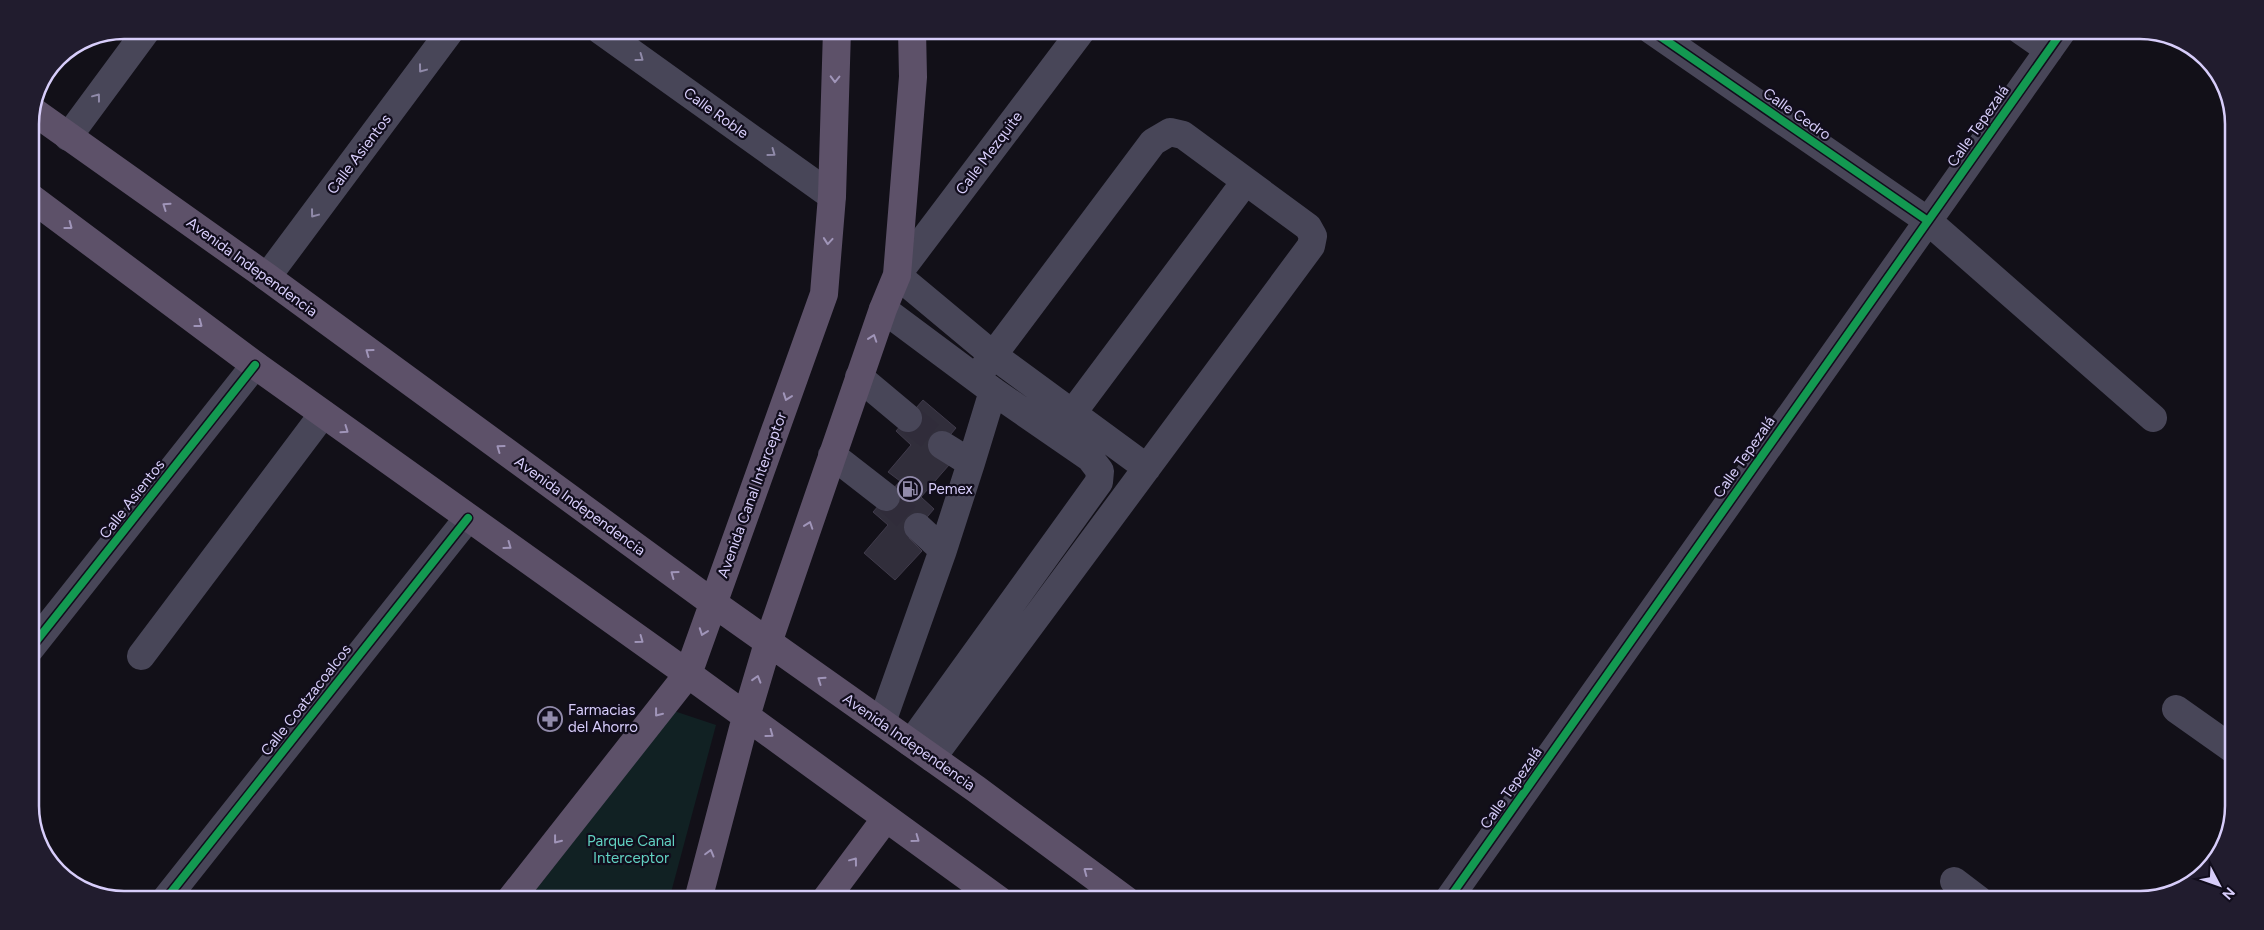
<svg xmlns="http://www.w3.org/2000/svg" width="2264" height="930" viewBox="0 0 2264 930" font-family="Figtree,sans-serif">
<rect width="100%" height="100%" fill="#121018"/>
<path fill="#112123" d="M674,711L716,725L669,900H528Z"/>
<path fill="#312e3b" stroke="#403b4b" d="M923,400L956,428L935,453L949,465L921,497L934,509L909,538L922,551L895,580L864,553L888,525L873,512L900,481L888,472L911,445L896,431Z"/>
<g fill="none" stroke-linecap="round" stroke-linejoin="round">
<path stroke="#302c3a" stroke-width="28" stroke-dasharray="28 14" stroke-linecap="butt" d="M908,418L942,445
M886,497L918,527"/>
<path stroke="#484658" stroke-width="28" d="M600,30L832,196
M1082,30L897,275L993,355L1147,468
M1651,30L1928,221L2153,418
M2020,30L2049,50
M68,137L147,30
M267,277L451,30
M883,309L993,391L1090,458L1100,471L1099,482L911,743
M859,377L908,418
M1062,427L1245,182
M832,455L886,497
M971,463L993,391
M918,527L943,550L971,463L942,445
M30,649L255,365
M141,656L323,414
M2176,709L2234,750
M882,722L943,550
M932,758L1311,246L1313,236L1308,227L1183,135L1170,132L1153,142L976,378
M1954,881L1979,900
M165,900L468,518
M1448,900L2063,30"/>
<path stroke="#5d5169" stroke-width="28" d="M33,111L267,277L713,603L976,789L1126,900
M30,197L255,365L688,674L999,900
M510,900L688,674L824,294L832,196L837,30
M698,900L746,717L768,643L883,309L897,275L913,77L912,30
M825,900L886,818"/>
<defs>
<path id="cycleway" d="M1651,30L1928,221
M30,649L255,365
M165,900L468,518
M1448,900L2063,30"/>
</defs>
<use href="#cycleway" stroke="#110d1c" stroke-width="11"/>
<use href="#cycleway" stroke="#139951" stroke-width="8"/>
</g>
<defs><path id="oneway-chevron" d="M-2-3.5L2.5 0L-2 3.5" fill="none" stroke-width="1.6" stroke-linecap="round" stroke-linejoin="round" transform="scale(1.25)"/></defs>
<g stroke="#908aa9">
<use href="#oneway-chevron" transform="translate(640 58) rotate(36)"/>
<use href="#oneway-chevron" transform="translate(422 69) rotate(127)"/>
<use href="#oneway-chevron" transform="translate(97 97) rotate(-53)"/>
<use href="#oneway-chevron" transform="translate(772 153) rotate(36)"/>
<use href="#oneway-chevron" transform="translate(314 214) rotate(127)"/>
</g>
<g stroke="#a095b9">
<use href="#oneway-chevron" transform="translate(835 79) rotate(91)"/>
<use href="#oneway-chevron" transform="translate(166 206) rotate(-145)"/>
<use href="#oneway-chevron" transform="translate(69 226) rotate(37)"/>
<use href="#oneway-chevron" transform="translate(828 241) rotate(95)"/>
<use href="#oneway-chevron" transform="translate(199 324) rotate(37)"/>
<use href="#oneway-chevron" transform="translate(873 338) rotate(-71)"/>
<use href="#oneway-chevron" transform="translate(369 352) rotate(-144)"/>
<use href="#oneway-chevron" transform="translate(787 397) rotate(110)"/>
<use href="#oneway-chevron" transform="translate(345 430) rotate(35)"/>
<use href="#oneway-chevron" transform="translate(500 448) rotate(-144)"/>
<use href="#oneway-chevron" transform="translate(809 525) rotate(-71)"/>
<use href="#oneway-chevron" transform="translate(508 546) rotate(36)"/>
<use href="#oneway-chevron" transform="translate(674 574) rotate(-144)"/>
<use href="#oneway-chevron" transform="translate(703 632) rotate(110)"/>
<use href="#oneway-chevron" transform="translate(640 640) rotate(36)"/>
<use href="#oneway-chevron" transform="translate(757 679) rotate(-73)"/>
<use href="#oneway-chevron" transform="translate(821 680) rotate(-145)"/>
<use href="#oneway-chevron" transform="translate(658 713) rotate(128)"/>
<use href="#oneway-chevron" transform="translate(770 734) rotate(36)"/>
<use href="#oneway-chevron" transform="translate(916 839) rotate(36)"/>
<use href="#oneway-chevron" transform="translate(557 840) rotate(128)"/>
<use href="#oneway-chevron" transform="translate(710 853) rotate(-75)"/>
<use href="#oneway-chevron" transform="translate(854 861) rotate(-53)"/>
<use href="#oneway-chevron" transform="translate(1087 871) rotate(-143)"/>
</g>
<defs>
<symbol id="fuel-ring" viewBox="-11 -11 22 22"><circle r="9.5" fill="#110d1c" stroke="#928bab" stroke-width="1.5"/><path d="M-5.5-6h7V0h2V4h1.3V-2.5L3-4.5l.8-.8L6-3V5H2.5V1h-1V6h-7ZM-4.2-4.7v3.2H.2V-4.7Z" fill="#928bab"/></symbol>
<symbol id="pharmacy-ring" viewBox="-11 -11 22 22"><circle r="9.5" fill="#110d1c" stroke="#928bab" stroke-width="1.5"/><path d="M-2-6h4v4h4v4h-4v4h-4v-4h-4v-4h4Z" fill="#928bab"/></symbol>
</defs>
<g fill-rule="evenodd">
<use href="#fuel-ring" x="896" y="475" width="28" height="28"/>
<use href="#pharmacy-ring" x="536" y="705" width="28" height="28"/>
</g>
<g text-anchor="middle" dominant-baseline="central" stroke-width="4.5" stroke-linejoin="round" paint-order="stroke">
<g font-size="15" fill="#d7cdfa" stroke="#110d1c">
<text transform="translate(716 113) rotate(36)">Calle Roble</text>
<text transform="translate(1797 114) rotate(35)">Calle Cedro</text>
<text transform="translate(1978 126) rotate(-55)">Calle Tepezalá</text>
<text transform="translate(989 153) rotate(-53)">Calle Mezquite</text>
<text transform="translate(359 154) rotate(-53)">Calle Asientos</text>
<text transform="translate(252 267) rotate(36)">Avenida Independencia</text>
<text transform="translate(1744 457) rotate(-55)">Calle Tepezalá</text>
<text transform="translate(752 495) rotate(-70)">Avenida Canal Interceptor</text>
<text transform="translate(132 499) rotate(-52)">Calle Asientos</text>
<text transform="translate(580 506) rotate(36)">Avenida Independencia</text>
<text transform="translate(306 700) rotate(-52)">Calle Coatzacoalcos</text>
<text transform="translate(909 742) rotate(35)">Avenida Independencia</text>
<text transform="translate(1511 788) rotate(-55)">Calle Tepezalá</text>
</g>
<g font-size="15" fill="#d7cdfa" stroke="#110d1c" text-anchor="start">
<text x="928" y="489">Pemex</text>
<text x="568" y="710">Farmacias<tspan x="568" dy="17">del Ahorro</tspan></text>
</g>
<g font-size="15" fill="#61d1c1" stroke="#110d1c">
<text x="631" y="841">Parque Canal<tspan x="631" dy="17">Interceptor</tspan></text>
</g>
</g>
<path d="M0 0H2264V930H0ZM124 39H2140A85 85 0 0 1 2225 124V806A85 85 0 0 1 2140 891H124A85 85 0 0 1 39 806V124A85 85 0 0 1 124 39Z" fill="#211c2e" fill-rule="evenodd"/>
<path fill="none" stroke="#d7cdfa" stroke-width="2.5" d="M124 39H2140A85 85 0 0 1 2225 124V806A85 85 0 0 1 2140 891H124A85 85 0 0 1 39 806V124A85 85 0 0 1 124 39Z"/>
<g transform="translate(2219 885) rotate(131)" stroke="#110d1c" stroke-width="4" paint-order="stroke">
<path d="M0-4L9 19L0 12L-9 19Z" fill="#d7cdfa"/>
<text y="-8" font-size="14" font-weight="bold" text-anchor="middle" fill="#d7cdfa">N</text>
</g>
</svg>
